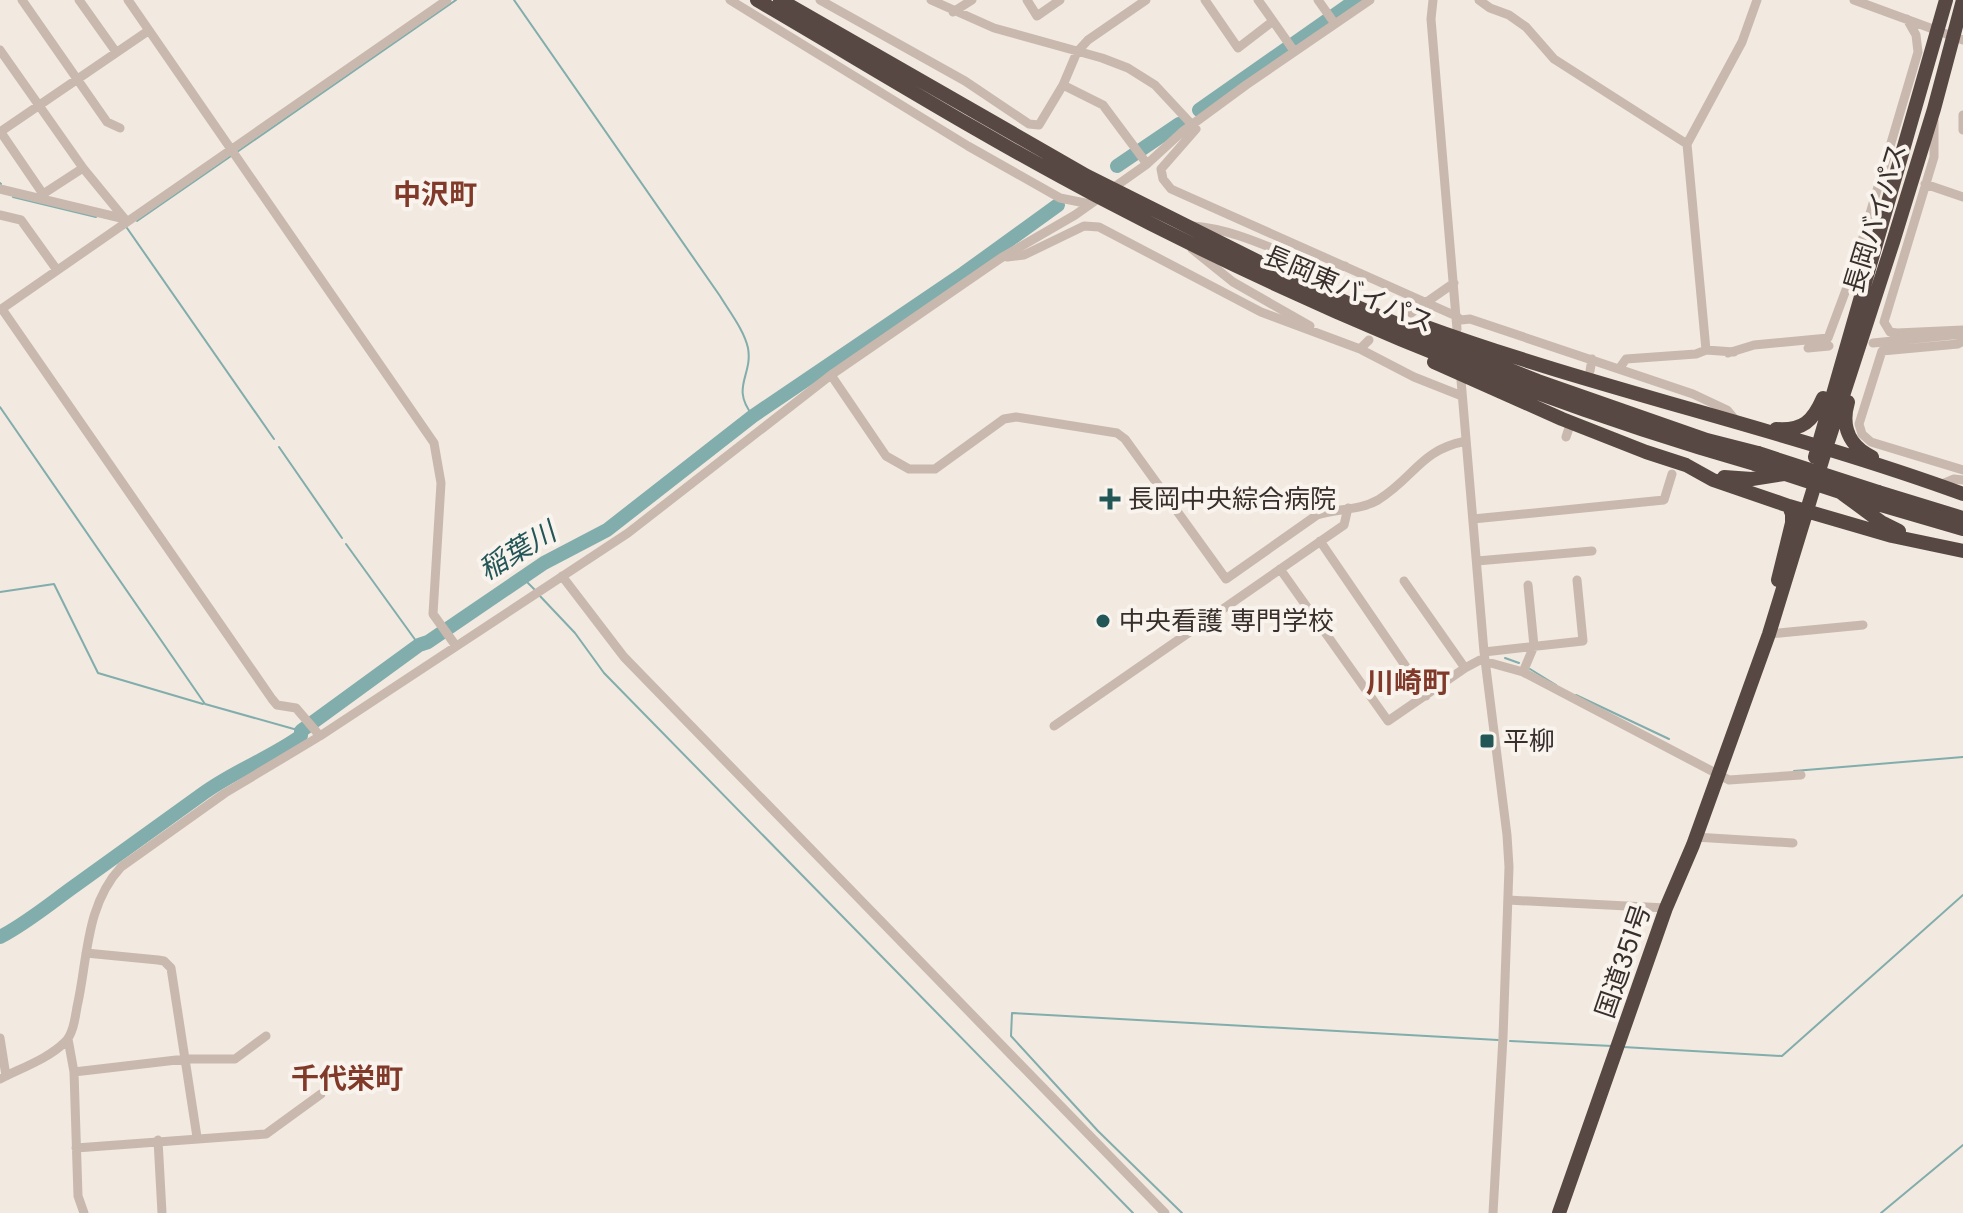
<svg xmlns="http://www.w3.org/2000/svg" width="1963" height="1213" viewBox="0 0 1963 1213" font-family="Poppins,'Noto Sans JP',sans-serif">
<rect width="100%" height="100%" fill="#f2e9e0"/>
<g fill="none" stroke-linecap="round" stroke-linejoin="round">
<path stroke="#81adac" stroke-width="2" d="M514,0L720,296C729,311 744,330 748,348C753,376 730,387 753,416
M237,152L456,0
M0,183L1,184
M13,197L96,217
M137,221L231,156
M127,228L274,439
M0,407L205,704L301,731
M279,447L342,538
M346,544L419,645
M522,577L535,590
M0,592L54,584L98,673L203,704
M539,595L575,633L604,673L1133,1213
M1505,658L1519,663
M1530,669L1556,685
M1576,695L1669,739
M1794,771L1963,757
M1510,1041L1612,1046
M1623,1047L1782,1056L1963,895
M1182,1213L1098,1131L1011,1036L1012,1013L1498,1040
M1881,1213L1963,1145"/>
<path stroke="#81adac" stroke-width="14" d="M1199,110L1356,0
M1117,166L1179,124
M0,937C27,923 52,902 76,885C118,855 159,825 201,795C233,771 269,759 301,736V731L419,645L428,642L544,563L607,530L753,416L964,273L1058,205"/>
<path stroke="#c9b8ad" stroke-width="9" d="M22,0L107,122L120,128
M79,0L116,52
M128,0L434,443L441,483L433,614L456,646
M730,0L968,146L1060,198L1090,204
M820,0L965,81L1029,124L1039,125L1063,85L1077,52L1088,40L1146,0
M931,0L994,28L1102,58L1128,68L1155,85L1196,129L1161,169L1163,179L1171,189L1456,316L1461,320L1470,319L1693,394L1727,410L1737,422
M1027,0L1037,16L1060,0
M1205,0L1238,48L1273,21L1294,51
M1258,0L1273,21
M1318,0L1335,24
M1433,0L1431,19L1457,329
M1479,0L1490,8L1509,15L1526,27L1554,59L1687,144
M1854,0L1963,40
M953,12L972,0
M0,50L83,168L124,218
M1063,85L1103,105L1147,164
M1963,115V130
M1934,121V157L1884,322L1890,332L1897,333L1963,330
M0,131L43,194L42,199
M0,132L148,31
M1925,184L1963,197
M0,189L125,219
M43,194L83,168
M0,215L21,220L57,270
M1193,226C1243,230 1283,256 1330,270L1345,266
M1192,249L1233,282L1310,326
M1007,257L1024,255L1084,226L1099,227L1261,312L1360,349L1414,377L1462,396
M2,309L272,699L277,705L296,708L320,736
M0,310L447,0
M1411,313L1454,283
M1963,341L1958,344L1882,351L1859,424L1862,434L1871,442L1963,470
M1873,343L1963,334
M1808,348L1829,346
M1360,349L1369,340
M1706,350L1687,144L1742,42L1757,0
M1728,353L1754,345L1828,338L1853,271L1918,52L1916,35L1907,19
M1619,369L1626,359L1696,354L1706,350L1734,352
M1590,371L1592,359
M831,375L886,456L909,469H935L1004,419L1016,417L1117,433L1125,439L1226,579L1317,515C1337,508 1359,511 1378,500C1415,477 1420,450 1466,441
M1461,380L1484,652L1507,835L1509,867L1503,1037L1493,1213
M1566,437L1569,428
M1940,485L1954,479L1963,480
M1473,519L1664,500L1672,474
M1320,541L1426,696
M1477,561L1592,551
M1280,569L1388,721L1465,668L1480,660L1523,672L1729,780L1801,775
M562,576L624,657L1165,1213
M1404,581L1465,668
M1769,634L1863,625
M1484,652L1583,641L1577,580
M1523,672L1534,646L1528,585
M1054,726L1344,525L1348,508
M1695,837L1793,843
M1508,900L1666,908
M86,953L158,960L164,961L171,968L197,1137
M0,1038L6,1076
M68,1039L74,1072L78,1196L84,1213
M74,1072L185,1059H235L266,1036
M0,1079C21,1068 48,1059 65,1042C73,1034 75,1019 77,1007C88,959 85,906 121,867L225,793L320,736L628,533L831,375L1001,258L1075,215L1147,164L1182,132L1246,85L1370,0
M158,1140L162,1213
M76,1148L266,1134L321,1094"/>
<path stroke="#584843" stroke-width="14" d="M757,0C870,66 981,135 1097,196C1306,306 1528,399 1755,464
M780,0L1087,176L1303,284L1444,344L1538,381L1707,440L1758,453
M1421,325C1599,390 1785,429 1963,494
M1434,362L1562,419L1646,452L1686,465L1713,480L1789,506L1892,536L1963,551
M1848,402C1841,426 1849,446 1872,457
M1776,429C1803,431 1813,421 1823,398
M1815,457L1946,0
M1724,477L1752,479L1791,473
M1878,492L1963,518
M1843,494L1881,522L1899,531
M1874,503L1963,529
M1778,580L1792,523V514L1789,506
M1559,1213L1666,908L1693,845L1769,634L1826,448L1893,242L1934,109L1963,0"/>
<path stroke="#584843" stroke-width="14" d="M1758,453L1878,492
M1755,464L1874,503"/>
</g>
<g fill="#235657" stroke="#f9f3ed" stroke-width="3">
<path d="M1106 487h8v8h8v8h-8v8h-8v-8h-8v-8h8z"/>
<circle cx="1103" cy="621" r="8"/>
<rect x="1479" y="733" width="16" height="16" rx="4"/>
</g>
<g text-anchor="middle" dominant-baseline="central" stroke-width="8" stroke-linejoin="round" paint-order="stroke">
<g font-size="26" fill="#382e2b" stroke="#f9f3ed">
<text transform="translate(1875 218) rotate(-73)">長岡バイパス</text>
<text transform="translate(1349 289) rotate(23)">長岡東バイパス</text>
<text transform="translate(1623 961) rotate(-71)">国道351号</text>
</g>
<g font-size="26" fill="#382e2b" stroke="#f9f3ed" text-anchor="start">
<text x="1128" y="499">長岡中央綜合病院</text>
<text x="1119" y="621">中央看護 専門学校</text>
<text x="1503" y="741">平柳</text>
</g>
<g font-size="28" font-weight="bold" fill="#813a2a" stroke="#f9f3ed">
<text x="435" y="194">中沢町</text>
<text x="1408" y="682">川崎町</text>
<text x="347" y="1078">千代栄町</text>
</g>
<g font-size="28" font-style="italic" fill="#235657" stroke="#f9f3ed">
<text transform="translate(517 551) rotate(-31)">稲葉川</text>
</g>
</g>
</svg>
